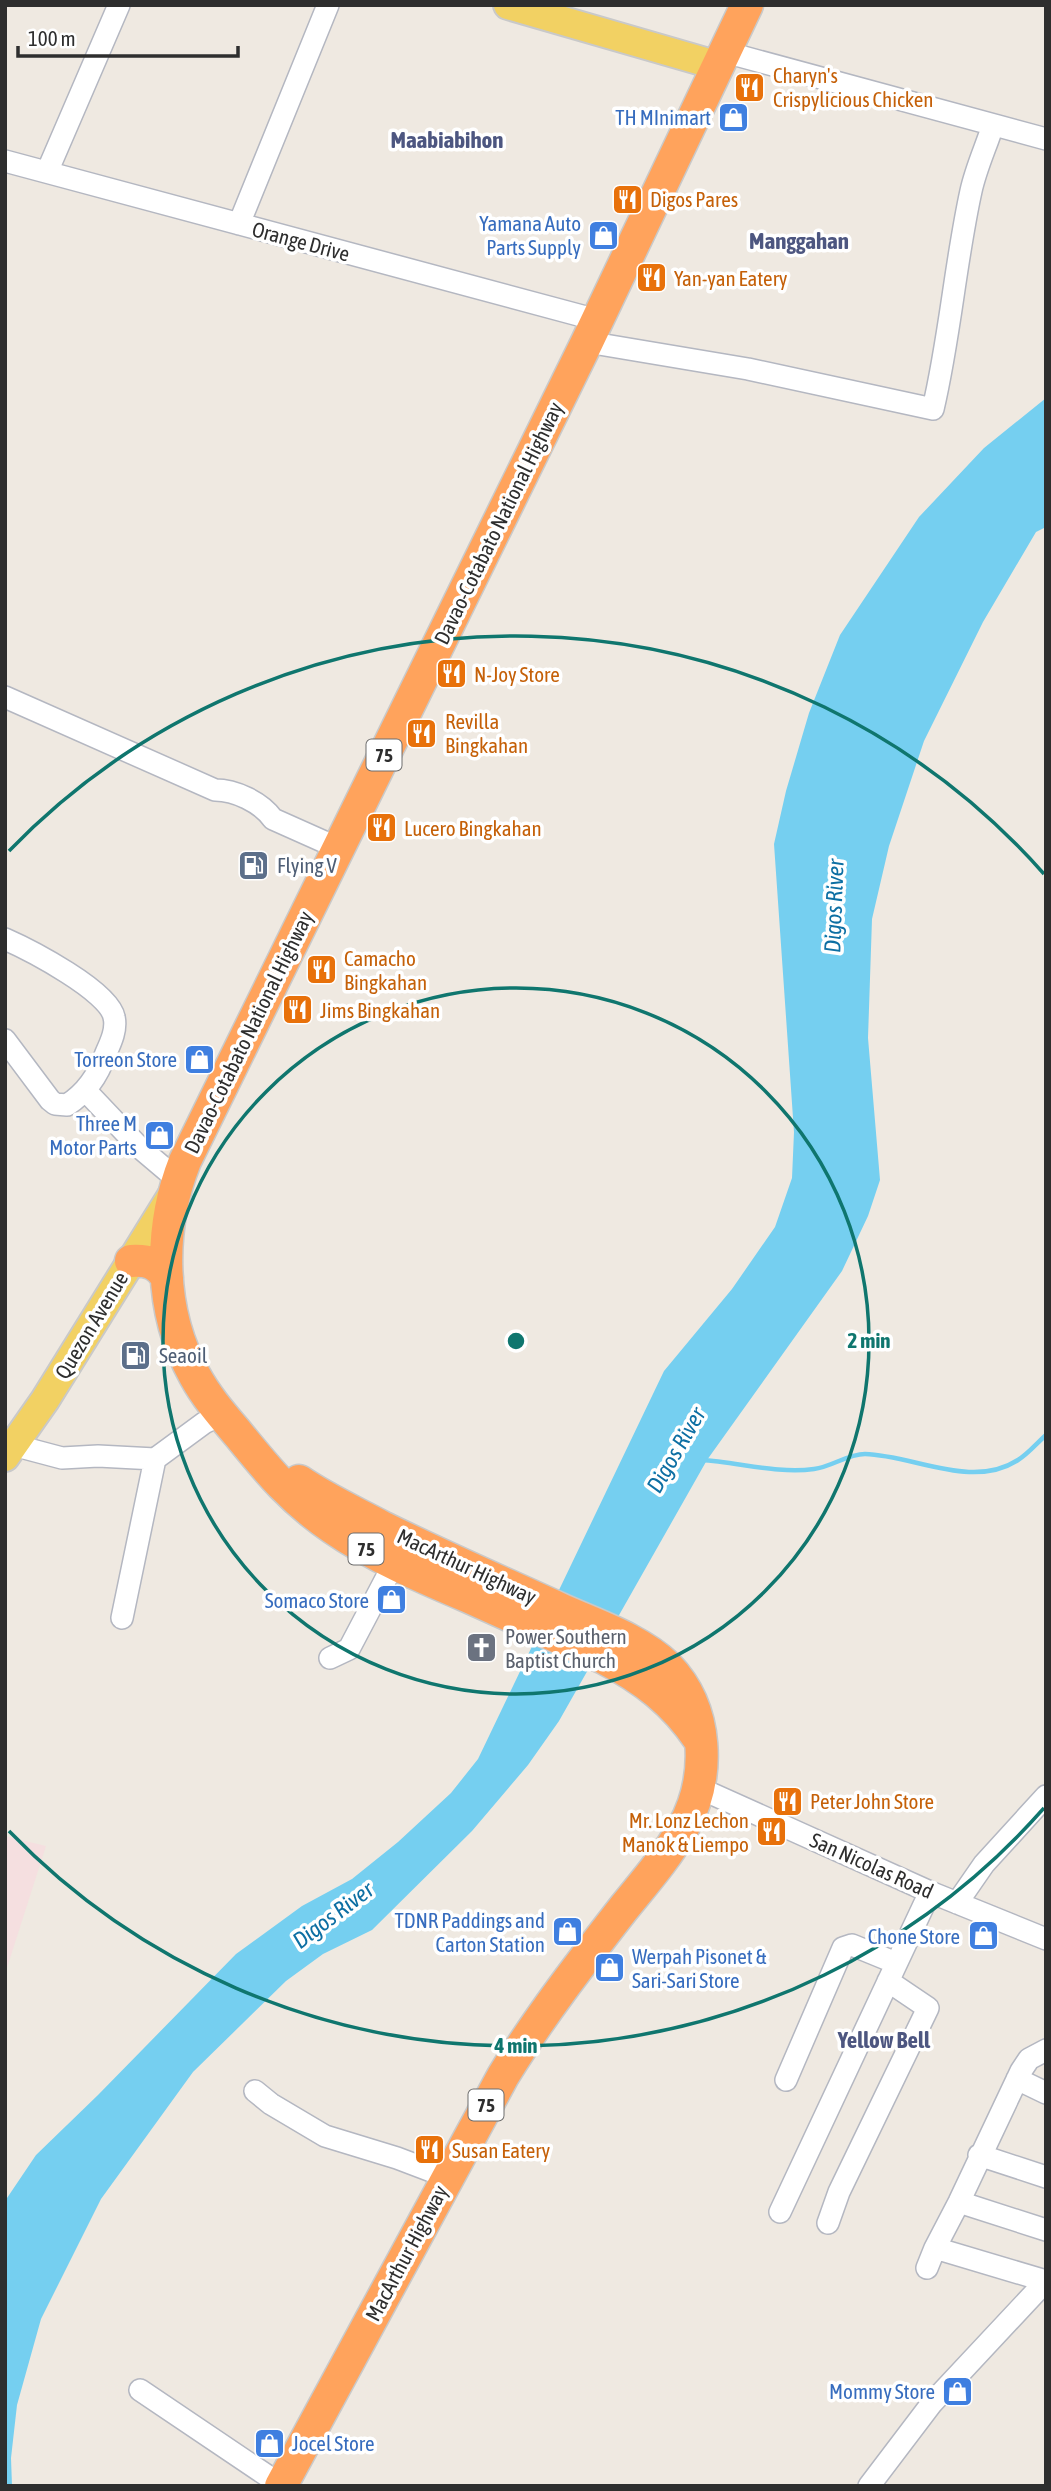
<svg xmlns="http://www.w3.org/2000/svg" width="1051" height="2491" viewBox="0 0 1051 2491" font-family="'Asap Condensed',sans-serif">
<rect width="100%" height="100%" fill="#efe9e1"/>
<path fill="#f5dfe0" d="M5,1836L46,1846L5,1974Z"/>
<path fill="#75cff0" d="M1046,398V527L1036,532L983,622L924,741L889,846L872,919L868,1038L880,1180L868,1216L842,1271L707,1460L559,1721L528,1765L472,1831L372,1930L323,1954L286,1981L193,2072L101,2199L41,2319L17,2405L11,2458L12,2486H5V2201L36,2155L98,2095L236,1954L302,1906L352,1879L398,1842L451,1793L478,1759L664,1371L732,1289L775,1227L792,1178L794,1132L774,844L786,791L809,713L840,635L919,517L984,448Z"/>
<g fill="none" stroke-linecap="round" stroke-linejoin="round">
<path stroke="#75cff0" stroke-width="4.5" d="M701,1460C738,1462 777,1474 814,1469C832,1467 847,1454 865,1454C913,1455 972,1490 1018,1460C1028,1454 1037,1443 1046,1435"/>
<defs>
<path id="minor" d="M725,52L1046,139
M5,161L597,320
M47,172L119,5
M239,224L328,5
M587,342L748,369L933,409C950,337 955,264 971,191C976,168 986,147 993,125
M5,697L215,790C235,790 261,802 273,819L338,848
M5,939C30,950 109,991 114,1017C117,1029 111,1042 106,1053C99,1073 86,1093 67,1105L55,1104L50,1100L5,1040
M85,1090L139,1147L178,1180
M13,1445L62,1458L98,1456L155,1459
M122,1618L155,1459L204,1423L221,1415
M330,1658L349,1649L400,1552
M699,1788L930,1892L1046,1939
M957,1903L984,1864L1046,1796
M1017,2079L1046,2093
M786,2080L843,1948L852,1945L896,1963
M255,2091L271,2104L325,2136L397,2158L447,2177
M979,2155L1046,2177
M959,2202L1046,2230
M780,2212L930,1892
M828,2223L839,2192L928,2008L888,1981
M935,2248L1046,2281
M927,2268L935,2248L959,2202L1021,2071L1029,2059L1046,2050
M140,2390L281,2485
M869,2486L932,2403L1046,2281"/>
<path id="major" d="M508,5L719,66
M5,1457L45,1400L173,1194"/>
<path id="highway" d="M131,1261C148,1260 158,1263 167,1278
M699,1739C674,1702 644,1679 604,1658C559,1638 514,1617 469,1597C422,1577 375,1557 333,1528C293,1501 269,1472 239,1435C223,1416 207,1398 195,1376C159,1312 158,1229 185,1161L587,342L747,5
M281,2486L503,2076C539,2017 581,1963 623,1909C644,1883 667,1857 683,1828C711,1777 709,1709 667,1666C639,1639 595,1625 560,1609C501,1582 441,1556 382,1527C354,1512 325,1499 299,1481"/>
</defs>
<use href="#minor" stroke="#b4b7c1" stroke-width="24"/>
<use href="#major" stroke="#c9c9c9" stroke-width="32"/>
<use href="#highway" stroke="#c9c9c9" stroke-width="35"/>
<use href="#minor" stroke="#fff" stroke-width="21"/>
<use href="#major" stroke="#f2d163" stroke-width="28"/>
<use href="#highway" stroke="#ffa35c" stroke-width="32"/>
</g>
<g fill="none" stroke="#0f766e" stroke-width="3.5">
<circle cx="516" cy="1341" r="353"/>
<path d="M1044 1808A705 705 0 0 1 9 1831M9 851A705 705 0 0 1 1044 874"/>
</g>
<defs>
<symbol id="restaurant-square" viewBox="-11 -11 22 22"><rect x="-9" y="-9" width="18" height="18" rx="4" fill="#e8710a" stroke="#fff"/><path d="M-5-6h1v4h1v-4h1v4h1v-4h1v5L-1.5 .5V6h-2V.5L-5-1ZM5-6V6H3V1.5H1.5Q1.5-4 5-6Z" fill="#fff"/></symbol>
<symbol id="shop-square" viewBox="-11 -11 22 22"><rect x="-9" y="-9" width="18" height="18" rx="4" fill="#3f7fe0" stroke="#fff"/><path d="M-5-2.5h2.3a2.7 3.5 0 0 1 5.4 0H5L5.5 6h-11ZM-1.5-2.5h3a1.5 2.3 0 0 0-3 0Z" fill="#fff"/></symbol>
<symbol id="fuel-square" viewBox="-11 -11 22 22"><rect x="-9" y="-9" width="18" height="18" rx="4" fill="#5c6f8a" stroke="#fff"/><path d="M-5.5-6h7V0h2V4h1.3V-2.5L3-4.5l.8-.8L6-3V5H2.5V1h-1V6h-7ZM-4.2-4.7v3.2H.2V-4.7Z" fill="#fff"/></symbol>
<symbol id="church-square" viewBox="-11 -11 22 22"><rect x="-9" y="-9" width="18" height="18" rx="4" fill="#6b7280" stroke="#fff"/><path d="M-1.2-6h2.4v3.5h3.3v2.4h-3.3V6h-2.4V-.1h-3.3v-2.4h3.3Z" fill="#fff"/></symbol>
</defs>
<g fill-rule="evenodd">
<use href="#restaurant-square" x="732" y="70" width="35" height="35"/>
<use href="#shop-square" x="716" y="100" width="35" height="35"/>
<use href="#restaurant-square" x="610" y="182" width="35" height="35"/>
<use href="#shop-square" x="586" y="218" width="35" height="35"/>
<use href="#restaurant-square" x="634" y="260" width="35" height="35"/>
<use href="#restaurant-square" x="434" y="656" width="35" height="35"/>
<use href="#restaurant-square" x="404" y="716" width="35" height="35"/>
<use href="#restaurant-square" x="364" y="810" width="35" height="35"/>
<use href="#fuel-square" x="236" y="848" width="35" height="35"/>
<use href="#restaurant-square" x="304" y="952" width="35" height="35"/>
<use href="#restaurant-square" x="280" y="992" width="35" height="35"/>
<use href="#shop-square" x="182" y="1042" width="35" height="35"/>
<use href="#shop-square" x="142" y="1118" width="35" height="35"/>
<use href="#fuel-square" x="118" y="1338" width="35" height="35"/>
<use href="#shop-square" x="374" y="1582" width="35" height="35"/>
<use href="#church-square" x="464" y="1630" width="35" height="35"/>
<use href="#restaurant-square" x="770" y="1784" width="35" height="35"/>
<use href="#restaurant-square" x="754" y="1814" width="35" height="35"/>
<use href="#shop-square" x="550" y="1914" width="35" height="35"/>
<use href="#shop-square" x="966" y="1918" width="35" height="35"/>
<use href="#shop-square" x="592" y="1950" width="35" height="35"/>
<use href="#restaurant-square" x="412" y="2132" width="35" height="35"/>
<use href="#shop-square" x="940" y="2374" width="35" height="35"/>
<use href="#shop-square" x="252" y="2426" width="35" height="35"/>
</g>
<g text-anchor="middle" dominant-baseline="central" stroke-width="7" stroke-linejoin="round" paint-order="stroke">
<g fill="#fff" stroke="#6d6d6d" stroke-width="2">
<rect x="366.5" y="739.5" width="35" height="31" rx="5"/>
<rect x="348.5" y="1533.5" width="35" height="31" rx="5"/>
<rect x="468.5" y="2089.5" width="35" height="31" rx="5"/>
</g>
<g font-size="19" font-weight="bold" fill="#2e2e2e">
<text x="384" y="755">75</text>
<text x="366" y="1549">75</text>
<text x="486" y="2105">75</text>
</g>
<g font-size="21" fill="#c56008" stroke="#fff" text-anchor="start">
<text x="773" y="75">Charyn's<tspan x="773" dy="24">Crispylicious Chicken</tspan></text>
<text x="650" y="199">Digos Pares</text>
<text x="674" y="278">Yan-yan Eatery</text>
<text x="474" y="674">N-Joy Store</text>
<text x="445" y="721">Revilla<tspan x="445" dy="24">Bingkahan</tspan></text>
<text x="404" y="828">Lucero Bingkahan</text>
<text x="344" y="958">Camacho<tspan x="344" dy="24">Bingkahan</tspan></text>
<text x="320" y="1010">Jims Bingkahan</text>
<text x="810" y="1801">Peter John Store</text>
<text x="749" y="1820" text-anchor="end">Mr. Lonz Lechon<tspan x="749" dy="24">Manok &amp; Liempo</tspan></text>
<text x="452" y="2150">Susan Eatery</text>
</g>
<g font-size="21" fill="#366cbe" stroke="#fff" text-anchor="end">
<text x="711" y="117">TH MInimart</text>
<text x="581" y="223">Yamana Auto<tspan x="581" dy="24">Parts Supply</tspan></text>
<text x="177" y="1059">Torreon Store</text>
<text x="137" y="1123">Three M<tspan x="137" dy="24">Motor Parts</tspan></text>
<text x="369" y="1600">Somaco Store</text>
<text x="545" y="1920">TDNR Paddings and<tspan x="545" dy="24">Carton Station</tspan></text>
<text x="960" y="1936">Chone Store</text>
<text x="632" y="1956" text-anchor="start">Werpah Pisonet &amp;<tspan x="632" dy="24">Sari-Sari Store</tspan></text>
<text x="935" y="2391">Mommy Store</text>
<text x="292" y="2443" text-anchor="start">Jocel Store</text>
</g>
<g font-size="21" fill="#2e2e2e" stroke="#fff">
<text transform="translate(301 241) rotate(15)">Orange Drive</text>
<text transform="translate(498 523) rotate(-64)">Davao-Cotabato National Highway</text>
<text transform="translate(248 1032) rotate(-64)">Davao-Cotabato National Highway</text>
<text transform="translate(91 1325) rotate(-59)">Quezon Avenue</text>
<text transform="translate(467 1566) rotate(25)">MacArthur Highway</text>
<text transform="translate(872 1865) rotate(24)">San Nicolas Road</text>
<text transform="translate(406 2253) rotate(-62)">MacArthur Highway</text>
</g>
<g font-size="21" fill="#4e5e75" stroke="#fff" text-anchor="start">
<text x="277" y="865">Flying V</text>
<text x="159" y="1355">Seaoil</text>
</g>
<g font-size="21" fill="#5b616d" stroke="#fff" text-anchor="start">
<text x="505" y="1636">Power Southern<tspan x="505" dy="24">Baptist Church</tspan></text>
</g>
<g font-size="23" font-weight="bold" fill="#4d5680" stroke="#fff">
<text x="447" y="140">Maabiabihon</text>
<text x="799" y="241">Manggahan</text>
<text x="884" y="2040">Yellow Bell</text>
</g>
<g font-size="23" font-style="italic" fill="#0d6fa3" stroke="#fff">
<text transform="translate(834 906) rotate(-88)">Digos River</text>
<text transform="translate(676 1450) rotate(-60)">Digos River</text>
<text transform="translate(333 1915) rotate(-37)">Digos River</text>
</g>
</g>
<circle cx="516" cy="1341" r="10" fill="#0f766e" stroke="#fff" stroke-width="3.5"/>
<g font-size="21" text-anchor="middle" font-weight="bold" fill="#0f766e" stroke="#fff" stroke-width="7" stroke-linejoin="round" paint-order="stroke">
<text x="869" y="1348">2 min</text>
<text x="516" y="2053">4 min</text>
</g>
<rect width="1051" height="2491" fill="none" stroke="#2e2e2e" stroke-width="14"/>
<path d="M18 46v10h220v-10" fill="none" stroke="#2e2e2e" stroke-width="3.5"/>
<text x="28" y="46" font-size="21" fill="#2e2e2e" stroke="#ffffff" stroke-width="5" paint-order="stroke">100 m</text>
</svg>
